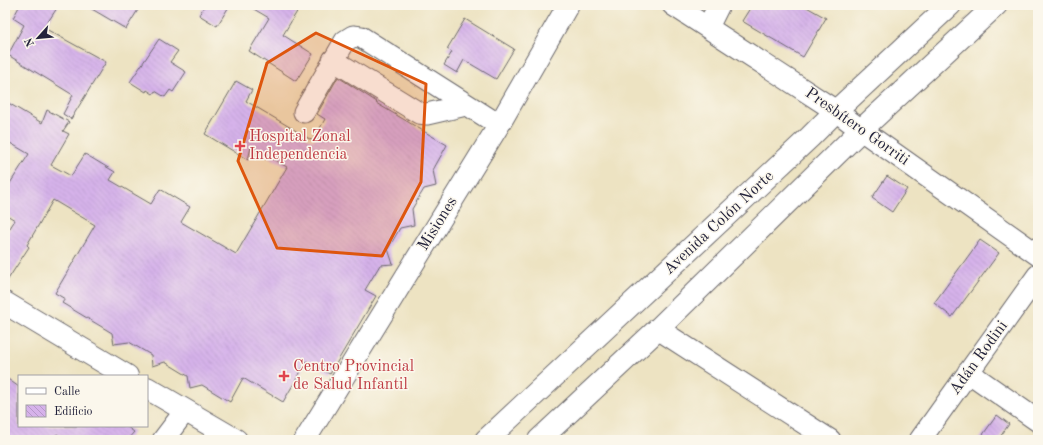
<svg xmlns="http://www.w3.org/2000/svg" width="1043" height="445" viewBox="0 0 1043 445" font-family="'Old Standard TT',serif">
<defs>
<pattern id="building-back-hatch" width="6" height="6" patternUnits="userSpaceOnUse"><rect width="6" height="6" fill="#d6b2ea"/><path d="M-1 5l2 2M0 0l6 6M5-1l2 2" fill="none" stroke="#b799ca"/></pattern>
</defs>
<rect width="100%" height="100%" fill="#fbf7ec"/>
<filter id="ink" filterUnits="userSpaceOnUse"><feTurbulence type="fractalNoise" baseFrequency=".025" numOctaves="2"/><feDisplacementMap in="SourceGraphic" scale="8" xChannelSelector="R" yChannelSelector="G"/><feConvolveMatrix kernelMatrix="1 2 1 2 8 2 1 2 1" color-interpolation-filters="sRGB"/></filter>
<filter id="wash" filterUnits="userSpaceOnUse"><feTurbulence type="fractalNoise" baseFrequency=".012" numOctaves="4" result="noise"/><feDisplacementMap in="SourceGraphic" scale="16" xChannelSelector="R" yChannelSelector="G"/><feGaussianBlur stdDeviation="0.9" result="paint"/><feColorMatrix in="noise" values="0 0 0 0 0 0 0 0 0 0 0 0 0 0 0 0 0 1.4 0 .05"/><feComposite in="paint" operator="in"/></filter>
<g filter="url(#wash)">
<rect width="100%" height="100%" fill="#ede3c2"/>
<g id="blocks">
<path fill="url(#building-back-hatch)" d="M20,5H59L44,28L106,62L71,119L63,114L73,95L8,55L24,25L13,18Z
M85,5H141L126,29Z
M205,5H230L217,26L199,15Z
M247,5H301L283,35L313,54L296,81L249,51L269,18Z
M752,5H803L826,18L803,57L742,21Z
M465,19L514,49L496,79L464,60L457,73L444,65L452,52L447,49Z
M159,39L178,51L170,62L186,72L173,92L170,90L165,97L155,91L153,94L147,90L146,92L130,82Z
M338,77L377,102L376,103L447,145L433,170L436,186L424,189L412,209L414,225L400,228L388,249L393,264L380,265L365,290L376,296L330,374L307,361L283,402L243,378L230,402L202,385L190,388L188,376L165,362L152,366L151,355L129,342L114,344L112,333L62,303L65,299L55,293L95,225L53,200L27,245L29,247L5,284V236L15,220L5,214V191L29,154L5,140V101L42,123L47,110L69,122L63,131L69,134L51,165L71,176L85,154L115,172L110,180L151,204L160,189L190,207L181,222L236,254L287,167L251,147L248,160L205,134L236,81L252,90L246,101L313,141L325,119L317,114Z
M887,176L907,189L892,212L872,198Z
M980,240L999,253L952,317L934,303Z
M5,377L19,387V426H126L134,432L127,440H65L57,434L52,440H5Z
M997,415L1009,424L998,440H979Z"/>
</g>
</g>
<g filter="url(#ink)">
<use href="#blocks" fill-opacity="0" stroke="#69666a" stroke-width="1"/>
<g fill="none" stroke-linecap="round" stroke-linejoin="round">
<defs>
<path id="minor" d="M673,5L836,111L861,130L1038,255
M708,27L719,5
M333,60L419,113L427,114L466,105
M304,112L345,41L353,36L361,37L499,125
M658,329L830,440
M968,372L1038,421
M163,440L185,411
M305,440L499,125L568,5
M920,440L1038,275"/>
<path id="major" d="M5,303L127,376
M147,388L236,440
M486,440L810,137L836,111L950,5
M539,440L658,329L861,130L996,5"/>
</defs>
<use href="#minor" stroke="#69666a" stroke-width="23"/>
<use href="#major" stroke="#69666a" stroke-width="24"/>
<use href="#minor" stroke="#fff" stroke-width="21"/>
<use href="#major" stroke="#fff" stroke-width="22"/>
</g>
</g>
<path fill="#de560e" fill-opacity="0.2" stroke="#de560e" stroke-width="3" stroke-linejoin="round" d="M316,33L426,84L421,182L382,256L277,248L238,161L267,63Z"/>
<g fill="#e0444e" stroke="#fbf7ec" stroke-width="1.5">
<path d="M238 140h4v4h4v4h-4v4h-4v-4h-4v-4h4z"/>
<path d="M282 370h4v4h4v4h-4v4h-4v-4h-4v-4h4z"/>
</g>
<g text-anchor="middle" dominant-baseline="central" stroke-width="3" stroke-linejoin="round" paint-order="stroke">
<g font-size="16" fill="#22223b" stroke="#fbf7ec">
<text transform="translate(857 127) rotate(35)">Presbítero Gorriti</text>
<text transform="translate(719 223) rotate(-43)">Avenida Colón Norte</text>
<text transform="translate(438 224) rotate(-58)">Misiones</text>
<text transform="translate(979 358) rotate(-54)">Adán Rodini</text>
</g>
<g font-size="16" fill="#be3a42" stroke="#fbf7ec" text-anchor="start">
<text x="249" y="137">Hospital Zonal<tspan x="249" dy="18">Independencia</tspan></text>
<text x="293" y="367">Centro Provincial<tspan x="293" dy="18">de Salud Infantil</tspan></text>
</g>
</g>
<rect width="1043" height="445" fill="none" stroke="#fbf7ec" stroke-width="20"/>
<rect x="18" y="375" width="130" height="52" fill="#fbf7ec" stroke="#a4a2a5"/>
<rect x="26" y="388" width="20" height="6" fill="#ffffff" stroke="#a4a2a5"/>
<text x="54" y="395" font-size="12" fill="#22223b">Calle</text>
<rect x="26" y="405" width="20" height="12" fill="url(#building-back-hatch)" stroke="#a4a2a5"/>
<text x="54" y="415" font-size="12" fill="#22223b">Edificio</text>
<g transform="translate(38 38) rotate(243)" stroke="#fbf7ec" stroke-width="3" paint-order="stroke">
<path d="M0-3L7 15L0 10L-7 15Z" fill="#22223b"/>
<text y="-6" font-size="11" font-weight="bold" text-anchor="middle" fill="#22223b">N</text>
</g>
</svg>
